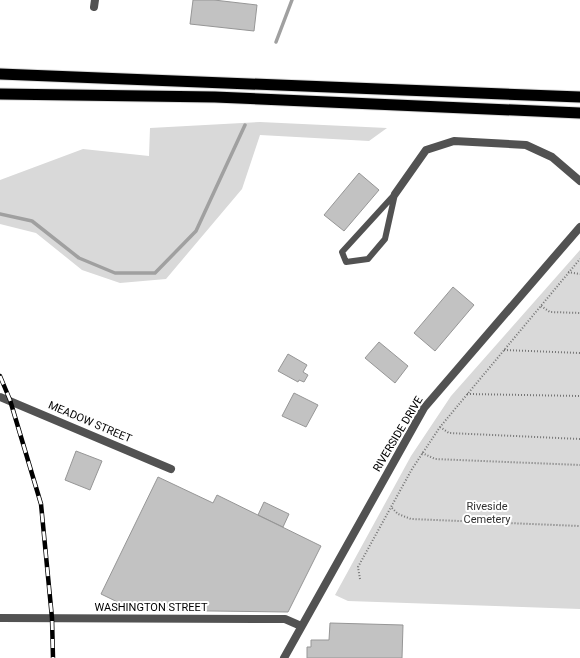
<svg xmlns="http://www.w3.org/2000/svg" width="580" height="658" viewBox="0 0 580 658" font-family="Roboto,sans-serif">
<rect width="100%" height="100%" fill="#fff"/>
<path fill="#d9d9d9" d="M260,122L387,128L369,141L260,135L242,189L166,279L120,283L82,270L36,233L0,224V180L83,149L149,156L150,128Z
M580,250V609L348,601L335,595L411,456L451,396Z"/>
<g fill="none" stroke-linecap="round" stroke-linejoin="round">
<path stroke="#a0a0a0" stroke-width="3.5" d="M276,42L292,0
M0,214L32,221L79,258L115,273H155L196,231L245,125"/>
</g>
<path fill="#c2c2c2" stroke="#969696" d="M193,0H214L257,5L254,31L190,24Z
M359,173L379,190L344,231L324,215Z
M453,287L474,305L435,351L414,333Z
M379,342L408,366L395,383L365,358Z
M288,354L307,365L303,372L308,375L304,382L299,380L298,382L278,371Z
M294,393L318,405L306,427L282,416Z
M76,451L102,461L90,490L65,480Z
M158,477L213,503L217,495L321,546L288,612L134,610L101,594Z
M264,502L289,514L283,527L258,515Z
M330,623L403,625L402,658H307V647H311V640H329Z"/>
<g fill="none" stroke-linecap="round" stroke-linejoin="round">
<defs>
<path id="trunk" d="M0,74L580,97
M0,94L215,97L580,113"/>
</defs>
<use href="#trunk" stroke="#dbdbdb" stroke-width="13"/>
<path stroke="#747474" stroke-width="2" stroke-dasharray="1 2" stroke-linecap="butt" d="M568,272L580,274
M541,306L550,312L580,313
M504,350L580,353
M467,394L580,396
M440,427L449,433L580,439
M422,453L435,459L580,465
M392,508L398,514L411,519L580,526
M360,579L358,567L412,469L440,427L580,259"/>
<path stroke="#525252" stroke-width="6" d="M395,194L385,239L368,259L346,262L342,252Z"/>
<path stroke="#525252" stroke-width="8" d="M94,7L95,0
M395,194L426,150L454,141L526,145L552,157L580,181
M0,397L171,469
M0,618L285,619L301,626"/>
<path stroke="#525252" stroke-width="8" d="M284,658L424,408L580,227"/>
<use href="#trunk" stroke="#000" stroke-width="11"/>
<defs>
<path id="rail" d="M0,376L10,400L41,504L52,618L53,658"/>
</defs>
<use href="#rail" stroke="#000" stroke-width="4.5"/>
<use href="#rail" stroke="#fff" stroke-width="3" stroke-dasharray="9" stroke-linecap="butt"/>
</g>
<g text-anchor="middle" dominant-baseline="central" stroke-width="4" stroke-linejoin="round" paint-order="stroke">
<g font-size="11" fill="#000" stroke="#fff">
<text transform="translate(90 422) rotate(23)">MEADOW STREET</text>
<text transform="translate(398 434) rotate(-59)">RIVERSIDE DRIVE</text>
<text x="151" y="607">WASHINGTON STREET</text>
</g>
<g font-size="11" fill="#303030" stroke="#fff">
<text x="487" y="506">Riveside<tspan x="487" dy="13">Cemetery</tspan></text>
</g>
</g>
</svg>
